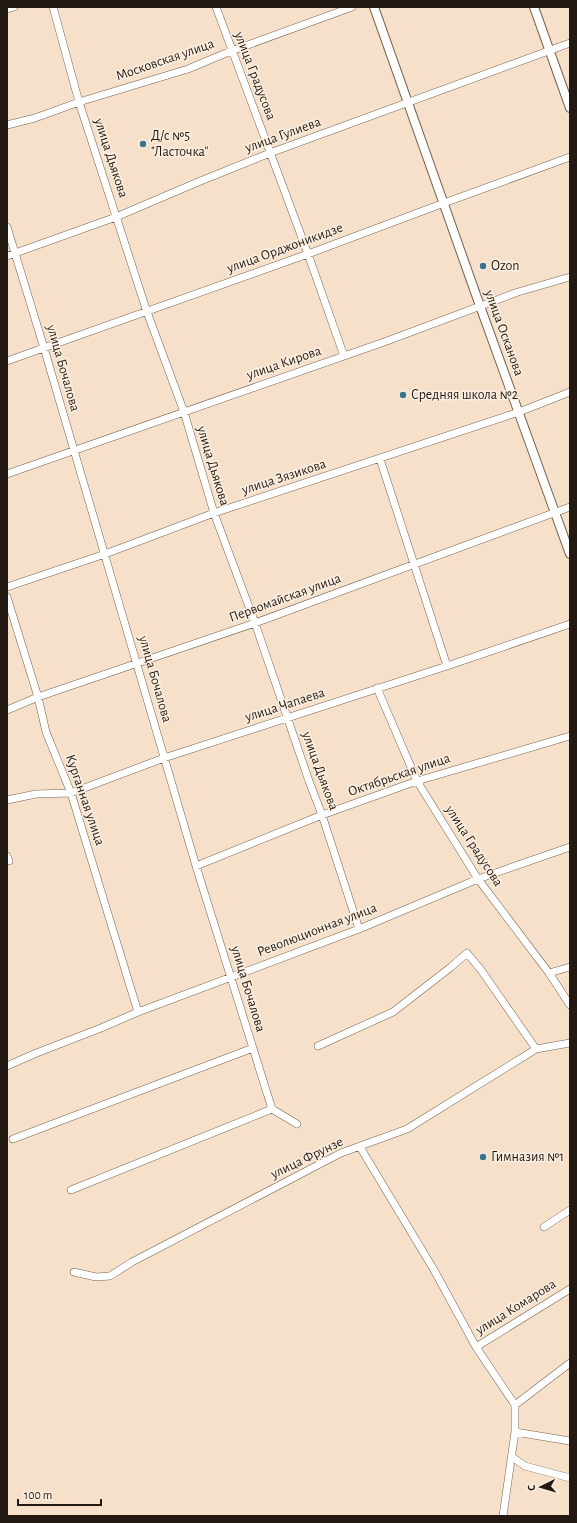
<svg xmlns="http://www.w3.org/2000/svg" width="577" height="1523" viewBox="0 0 577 1523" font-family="'Alegreya Sans',sans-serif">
<rect width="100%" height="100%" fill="#f6e0ca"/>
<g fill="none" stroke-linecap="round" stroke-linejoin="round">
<defs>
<path id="minor" d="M53,7L79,102L147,312L184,412L214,513L255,623L309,781L322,815L359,929
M216,7L308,254L344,356
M7,9L14,7
M7,125L35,118L79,102L188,69L231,51L352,7
M7,227L44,348L196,866L272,1109L297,1124
M7,256L116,217L198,182L270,153L570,43
M7,361L308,254L444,203L570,157
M380,459L447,666
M7,474L387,341L518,292L570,277
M7,587L105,554L214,513L519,412L570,392
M7,597L38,697L46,732L71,793L138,1012
M377,688L417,781L478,879L549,973L570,1005
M7,710L38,697L255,623L570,507
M7,800L36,794L71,793L164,758L447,666L570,624
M7,856L9,861
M196,866L322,815L417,781L570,736
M549,973L570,967
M318,1046L393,1012L451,967L467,953L481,970L536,1049
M7,1066L34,1054L101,1028L138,1012L359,929L478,879L570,847
M13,1139L253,1048
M360,1147L434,1270L476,1347L515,1405
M71,1190L272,1109
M544,1227L570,1210
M74,1272L96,1277L110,1276L132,1262L341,1153L407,1129L536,1049L570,1043
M476,1347L570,1289
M515,1405L570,1363
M515,1432L570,1441
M512,1457L525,1466L570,1478
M503,1516L515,1432V1405"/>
<path id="major" d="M374,7L480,306L570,554
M534,7L570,108"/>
</defs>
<use href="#minor" stroke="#76634f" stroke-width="8"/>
<use href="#major" stroke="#76634f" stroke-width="10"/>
<use href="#minor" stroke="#fff" stroke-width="7"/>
<use href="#major" stroke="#fff" stroke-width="8"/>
</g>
<g fill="#39738c" stroke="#fcefe1" stroke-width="1.5">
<circle cx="143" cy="144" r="4"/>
<circle cx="483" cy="266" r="4"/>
<circle cx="403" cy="395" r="4"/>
<circle cx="483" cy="1157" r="4"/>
</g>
<g text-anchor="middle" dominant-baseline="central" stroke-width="3" stroke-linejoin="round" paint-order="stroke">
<g font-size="14" fill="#221a12" stroke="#fcefe1">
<text transform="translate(165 60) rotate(-19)">Московская улица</text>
<text transform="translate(255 76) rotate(69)">улица Градусова</text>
<text transform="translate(283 135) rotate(-20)">улица Гулиева</text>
<text transform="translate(111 158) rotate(72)">улица Дьякова</text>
<text transform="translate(285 248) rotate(-20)">улица Орджоникидзе</text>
<text transform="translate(504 333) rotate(70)">улица Осканова</text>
<text transform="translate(284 363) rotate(-19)">улица Кирова</text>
<text transform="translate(63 368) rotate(74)">улица Бочалова</text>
<text transform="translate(213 466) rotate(73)">улица Дьякова</text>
<text transform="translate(284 477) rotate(-18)">улица Зязикова</text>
<text transform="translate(285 598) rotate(-20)">Первомайская улица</text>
<text transform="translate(155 679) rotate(74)">улица Бочалова</text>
<text transform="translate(285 705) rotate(-18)">улица Чапаева</text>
<text transform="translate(320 771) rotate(70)">улица Дьякова</text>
<text transform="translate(399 775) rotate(-19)">Октябрьская улица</text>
<text transform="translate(85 800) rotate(71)">Курганная улица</text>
<text transform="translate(474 846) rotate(57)">улица Градусова</text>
<text transform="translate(317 930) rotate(-21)">Революционная улица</text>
<text transform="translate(248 989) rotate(73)">улица Бочалова</text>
<text transform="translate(307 1158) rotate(-26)">улица Фрунзе</text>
<text transform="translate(516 1307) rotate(-32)">улица Комарова</text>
</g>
<g font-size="14" fill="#221a12" stroke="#fcefe1" text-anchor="start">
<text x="151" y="136">Д/с №5<tspan x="151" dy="16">"Ласточка"</tspan></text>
<text x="491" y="266">Ozon</text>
<text x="411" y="395">Средняя школа №2</text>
<text x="491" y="1157">Гимназия №1</text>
</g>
</g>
<rect width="577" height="1523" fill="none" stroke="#221a12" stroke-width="16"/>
<g transform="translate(541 1487) rotate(265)" stroke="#fcefe1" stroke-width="3" paint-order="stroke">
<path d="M0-3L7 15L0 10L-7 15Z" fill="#221a12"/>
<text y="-6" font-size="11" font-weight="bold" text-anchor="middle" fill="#221a12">С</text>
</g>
<path d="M18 1499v6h83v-6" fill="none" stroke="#221a12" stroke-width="2"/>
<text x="24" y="1499" font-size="12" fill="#221a12" stroke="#fcefe1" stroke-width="3" paint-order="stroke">100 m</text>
</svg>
